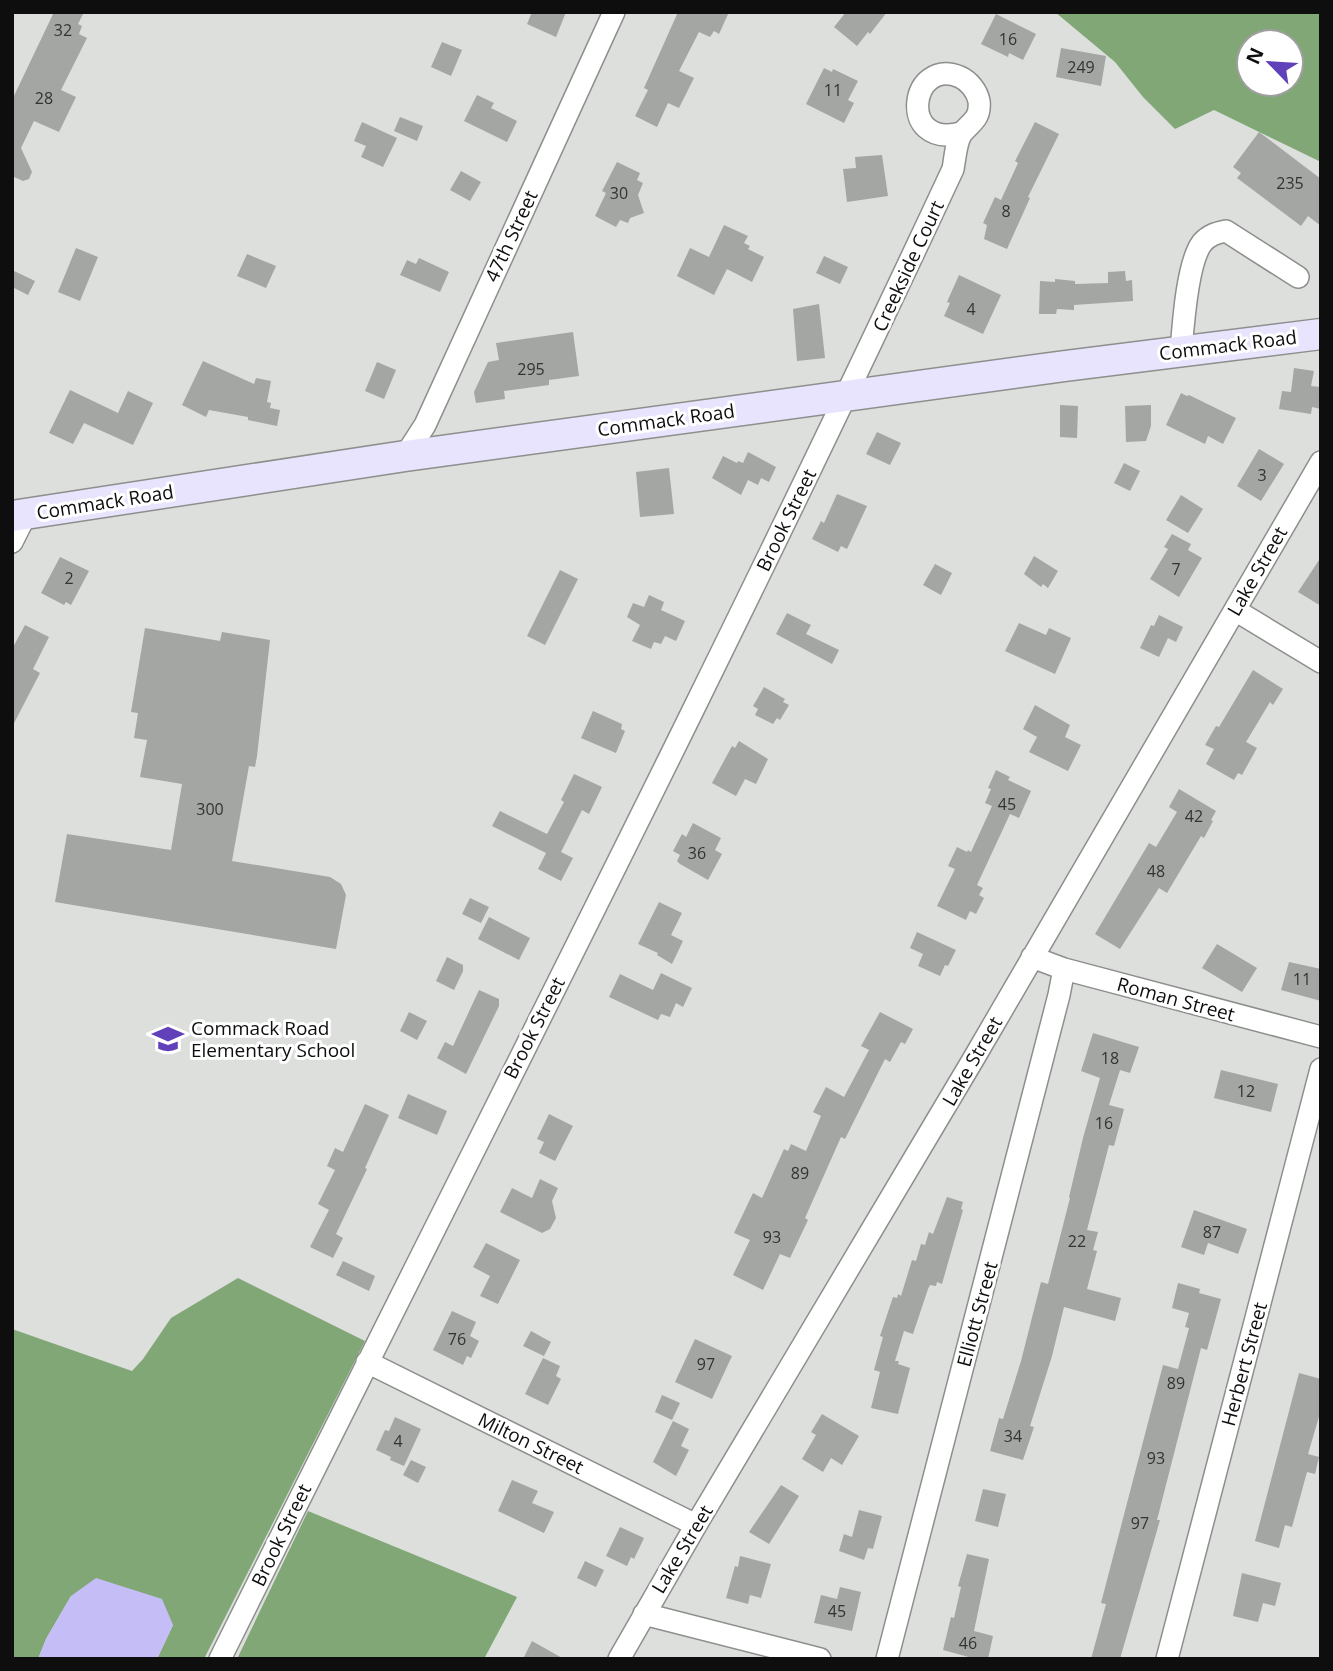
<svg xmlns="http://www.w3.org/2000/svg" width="1333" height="1671" viewBox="0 0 1333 1671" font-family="'Open Sans',sans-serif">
<rect width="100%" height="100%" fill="#dcdfdb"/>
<path fill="#81a777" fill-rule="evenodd" d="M1055,12H1321V162L1214,110L1175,129L1143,97L1115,62ZM1249,42H1291V84H1249Z
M238,1278L365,1341L204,1659H157L173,1625L71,1596L46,1639L38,1659H12V1329L132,1371L143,1359L171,1318Z
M308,1511L517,1597L484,1659H237Z"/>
<path fill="#c5bef6" d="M96,1578L162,1599L173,1625L157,1659H38L46,1639L71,1596Z"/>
<path fill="#a3a6a2" d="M54,12H84L78,24L82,26L79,34L87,38L61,90L76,97L59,132L34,121L21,148L32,172L29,179L23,181L12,176V100Z
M532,12H566L556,37L527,24Z
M678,12H729L719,34L714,31L710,37L699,32L679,71L694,78L679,108L668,103L657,127L635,116L648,90L644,88Z
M846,12H887L870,34L868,32L857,46L834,27Z
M996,14L1036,34L1023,60L1009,53L1008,57L981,44Z
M442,42L462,50L451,76L431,67Z
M1061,48L1106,56L1101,86L1056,77Z
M824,68L832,72L833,69L858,81L848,100L854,103L844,123L806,104Z
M477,95L494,103L491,108L517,121L507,142L464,121Z
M400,117L423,126L417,141L394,131Z
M362,122L397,138L383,167L361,157L366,146L354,141Z
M1035,122L1059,134L1028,197L1030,198L1007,249L984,239L987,225L983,223L995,197L1001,200L1018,163L1015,161Z
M1259,132L1321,179V226L1308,216L1301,226L1237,178L1241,173L1233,167Z
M882,155L888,196L847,202L843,169L856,168L855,157Z
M617,162L640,173L637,180L643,183L638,195L644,213L630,218L628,223L620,220L616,227L595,216L606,193L602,191Z
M461,171L481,182L470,201L450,190Z
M724,225L748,236L744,243L750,246L748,249L764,257L752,282L727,269L714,295L677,276L690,248L709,257Z
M76,248L98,257L80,301L58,292Z
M247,254L276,266L266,288L237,276Z
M824,256L848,267L840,284L816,273Z
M419,258L449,272L440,292L400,275L407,260L416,264Z
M12,270L35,281L28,295L12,287Z
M1125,271L1126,281L1132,280L1133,301L1074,305V310L1057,309L1056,314H1039L1040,281L1055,282V279L1075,281V284L1108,283V272Z
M959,275L1001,295L983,334L944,316L950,303L947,302Z
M819,304L825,358L797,361L793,309Z
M573,332L579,376L549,380V385L504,391L505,399L476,403L474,392L488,362L499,360L496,343Z
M203,361L254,384L256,378L271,381L267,402L271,403L270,408L280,410L277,426L248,420V417L209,410L206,417L182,405Z
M377,362L396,370L384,399L365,391Z
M1294,368L1314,371L1311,386L1321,387V409L1312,407L1311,414L1279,409L1282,391L1291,392Z
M70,390L118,413L128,391L153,403L133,445L84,423L73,444L49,433Z
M1181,393L1187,396L1189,395L1236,418L1223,444L1208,436L1205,444L1166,425Z
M1060,405L1078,406L1077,438L1060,437Z
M1151,405V426L1146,441L1126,442L1125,406Z
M877,432L901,443L890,465L866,454Z
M1259,449L1284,464L1261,501L1237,486Z
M748,452L776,467L769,482L761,478L758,485L748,480L741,495L712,478L723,456L737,463L738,461L743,463Z
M1124,463L1140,471L1130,491L1114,483Z
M669,468L674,514L640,517L636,472Z
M837,494L867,506L847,549L841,546L838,552L812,539L821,521L824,523Z
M1181,495L1203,509L1188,533L1166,520Z
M1172,534L1191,544L1188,550L1202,558L1179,597L1150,579L1168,549L1164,547Z
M1034,556L1058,571L1048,588L1043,584L1041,587L1024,574Z
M60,557L89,571L71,605L66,602L64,605L41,593Z
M1321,557V606L1298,592Z
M935,564L952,573L941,595L923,585Z
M560,570L578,579L545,645L527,636Z
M649,595L664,602L661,610L685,621L676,641L665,636L661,644L654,642L651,649L632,641L640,625L627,617L633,603L644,607Z
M787,613L811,625L806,634L839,650L832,664L776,634Z
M1159,615L1183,627L1176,642L1168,638L1159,657L1140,648L1151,625L1154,626Z
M1019,623L1046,635L1049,628L1071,638L1055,674L1005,651Z
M25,625L49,637L33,669L40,673L12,727V649Z
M145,628L220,641L222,632L270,640L257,756L255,767L249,766L232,861L330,877L341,884L346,895L336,949L55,902L67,834L171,850L182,784L140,777L147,740L134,738L138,713L131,712Z
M1253,670L1283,689L1273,705L1270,702L1246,742L1257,748L1242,775L1238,773L1234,780L1206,764L1214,749L1205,745L1216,726L1219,727Z
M764,687L785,699L783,702L789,705L780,720L777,718L773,724L755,715L758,709L753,706Z
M1035,705L1070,725L1065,737L1081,745L1068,771L1029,752L1037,737L1023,729Z
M593,711L622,724L621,729L625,731L616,753L581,738Z
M739,741L768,759L756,784L745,779L736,796L712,783L732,746L735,748Z
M996,770L1010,777L1008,780L1031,791L1019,818L1010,814L977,885L983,888L979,895L984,898L976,914L970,911L966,920L937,906L955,869L948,866L957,847L967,852L968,850L971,852L992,806L985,803L991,789L988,788Z
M574,774L602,787L589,814L582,810L561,852L573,858L561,881L538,869L546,853L492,826L500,811L547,834L564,802L561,800Z
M1179,789L1216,811L1211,820L1213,821L1204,838L1201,836L1167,893L1159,888L1120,949L1095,934L1149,843L1156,847L1177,812L1169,807Z
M693,823L721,838L715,850L722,854L708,880L680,864L677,861L680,855L673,851L682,834L686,837Z
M470,898L489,907L481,923L462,914Z
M659,902L682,913L671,935L683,941L672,964L657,955L658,953L638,944Z
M489,917L530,938L519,960L478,939Z
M917,932L956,950L948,966L945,965L940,976L918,966L923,954L910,948Z
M1217,944L1257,968L1242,992L1202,968Z
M447,957L463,965V971L454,990L436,981Z
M1289,962L1321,969V1001L1281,990Z
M661,973L692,988L683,1007L676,1003L670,1017L661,1014L658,1020L609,997L620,974L653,990Z
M479,990L499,999V1006L466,1074L437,1058L445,1042L453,1046Z
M409,1012L427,1021L417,1040L400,1031Z
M880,1012L913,1029L905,1044L901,1042L890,1062L885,1059L845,1139L841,1137L805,1218L808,1220L790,1258L780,1254L763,1290L733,1275L750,1240L734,1233L753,1193L762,1198L784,1149L788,1151L791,1144L806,1151L821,1116L813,1112L826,1087L844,1097L869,1050L861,1046Z
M1093,1033L1139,1047L1130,1073L1120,1070L1109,1105L1124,1109L1114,1146L1109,1145L1087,1230L1098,1232L1093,1250L1097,1251L1087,1289L1121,1298L1115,1321L1064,1307L1052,1356L1030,1426L1034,1427L1023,1460L990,1451L999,1418L1003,1419L1021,1361L1041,1282L1048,1284L1070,1198L1069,1197L1083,1138L1100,1078L1081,1071Z
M1221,1070L1278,1084L1271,1112L1214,1098Z
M408,1094L447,1111L437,1135L398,1118Z
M365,1104L389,1115L365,1168L367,1169L336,1234L343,1238L333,1258L310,1247L329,1210L318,1204L335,1170L327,1166L335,1148L343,1152Z
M549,1114L573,1126L555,1161L539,1153L544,1142L537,1139Z
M540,1179L558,1188L552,1201L556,1218L550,1229L542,1233L500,1212L512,1188L532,1198Z
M947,1197L963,1202L961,1209L963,1210L942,1284L937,1282L936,1286L930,1285L928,1289L913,1334L904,1331L895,1361H899L898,1364L910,1368L898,1414L871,1408L880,1372L874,1370L883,1337L880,1336L893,1297L897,1298L898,1294L901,1296L912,1260L916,1261L921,1244L925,1245L929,1232L933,1234Z
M1194,1210L1247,1229L1238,1254L1208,1243L1204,1255L1181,1247Z
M486,1243L520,1260L498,1304L480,1296L490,1276L473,1267Z
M343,1261L375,1276L369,1291L336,1275Z
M1178,1283L1200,1289L1199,1293L1221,1299L1207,1350L1201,1348L1157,1520H1160L1120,1659H1091L1106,1604L1101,1603L1163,1365L1178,1369L1189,1328L1185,1327L1189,1313L1172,1308Z
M452,1311L476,1322L470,1336L479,1341L471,1358L467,1356L463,1365L433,1350Z
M531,1331L551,1342L544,1356L523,1346Z
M695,1339L732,1356L712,1399L675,1382Z
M543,1358L560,1366L556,1376L561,1379L548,1405L525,1394Z
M1299,1373L1321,1379V1410L1308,1454L1319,1457L1315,1474L1307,1472L1292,1527L1285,1525L1279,1548L1255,1541Z
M662,1395L680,1403L672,1420L655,1412Z
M822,1414L859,1436L842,1465L831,1458L823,1472L802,1459L816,1435L811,1432Z
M395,1417L421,1429L404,1466L390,1460L391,1457L376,1450L385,1430L389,1431Z
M673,1421L689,1429L681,1446L689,1450L676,1476L653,1462Z
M411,1460L426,1467L418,1483L403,1475Z
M512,1480L538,1491L532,1503L554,1512L544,1533L498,1511Z
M781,1485L799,1496L769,1544L749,1532Z
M983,1489L1006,1494L998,1527L975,1521Z
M859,1510L882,1516L873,1549L868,1548L864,1560L839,1551L844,1534L852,1537Z
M620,1527L644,1538L634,1559L631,1557L627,1566L606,1556Z
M967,1554L989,1559L974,1631L993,1636L988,1659H976L943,1650L951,1617L954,1618L961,1587L958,1586Z
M740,1556L771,1564L761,1598L750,1595L748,1604L726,1598L735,1566L738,1567Z
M585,1561L604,1570L596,1587L577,1578Z
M1242,1573L1281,1583L1275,1606L1263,1603L1258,1622L1233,1616Z
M840,1587L861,1592L852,1631L814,1623L821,1595L837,1599Z
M532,1641L564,1659H523Z"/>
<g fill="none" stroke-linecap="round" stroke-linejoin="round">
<defs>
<path id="street" d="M1181,352C1183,326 1187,263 1202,243C1209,235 1216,233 1226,231L1298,277
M405,456L425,425L614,12
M12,542L26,514
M1235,610L1321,662
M1032,957L1064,969L1321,1037
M367,1362L696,1525
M644,1614L820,1659
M220,1659C466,1163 719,671 953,169C955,159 956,141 962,133C971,122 981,119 979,101C977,91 969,81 960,77C910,56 897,149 961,133
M619,1659L696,1525L974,1058L1321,462
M887,1659L1059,995L1064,969
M1167,1659L1321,1069"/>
<path id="secondary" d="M12,516L405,456L1065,366L1321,334"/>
</defs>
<use href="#street" stroke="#8d8f8c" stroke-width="24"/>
<use href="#secondary" stroke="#8d8f8c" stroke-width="33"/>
<use href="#street" stroke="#fff" stroke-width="21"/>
<use href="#secondary" stroke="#e8e4fe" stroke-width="30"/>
</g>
<defs>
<symbol id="school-bare" viewBox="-9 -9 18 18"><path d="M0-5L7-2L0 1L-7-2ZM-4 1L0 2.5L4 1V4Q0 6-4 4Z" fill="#6141b9" stroke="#fff" stroke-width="2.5" paint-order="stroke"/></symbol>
</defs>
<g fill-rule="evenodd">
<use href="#school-bare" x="146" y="1017" width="44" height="44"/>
</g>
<g text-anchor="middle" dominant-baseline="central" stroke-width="6" stroke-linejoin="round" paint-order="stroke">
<g font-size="16" fill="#323432">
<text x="63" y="30">32</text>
<text x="1008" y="39">16</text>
<text x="1081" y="67">249</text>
<text x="833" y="90">11</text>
<text x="44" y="98">28</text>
<text x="1290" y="183">235</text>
<text x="619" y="193">30</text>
<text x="1006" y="211">8</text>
<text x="971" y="309">4</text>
<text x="531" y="369">295</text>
<text x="1262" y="475">3</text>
<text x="1176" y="569">7</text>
<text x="69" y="578">2</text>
<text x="1007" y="804">45</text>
<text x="210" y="809">300</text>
<text x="1194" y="816">42</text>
<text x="697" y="853">36</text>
<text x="1156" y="871">48</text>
<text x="1302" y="979">11</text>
<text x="1110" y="1058">18</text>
<text x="1246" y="1091">12</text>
<text x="1104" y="1123">16</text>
<text x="800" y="1173">89</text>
<text x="1212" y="1232">87</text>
<text x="772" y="1237">93</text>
<text x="1077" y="1241">22</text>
<text x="457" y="1339">76</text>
<text x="706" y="1364">97</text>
<text x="1176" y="1383">89</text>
<text x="1013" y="1436">34</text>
<text x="398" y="1441">4</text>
<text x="1156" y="1458">93</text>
<text x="1140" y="1523">97</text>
<text x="837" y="1611">45</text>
<text x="968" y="1643">46</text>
</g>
<g font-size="19" fill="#0d0e0d" stroke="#fff">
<text transform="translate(511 236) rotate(-65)">47th Street</text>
<text transform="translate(908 266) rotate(-65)">Creekside Court</text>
<text transform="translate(1228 345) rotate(-7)">Commack Road</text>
<text transform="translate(666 420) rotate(-8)">Commack Road</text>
<text transform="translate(105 502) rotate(-9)">Commack Road</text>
<text transform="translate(786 520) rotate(-64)">Brook Street</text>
<text transform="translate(1257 571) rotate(-60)">Lake Street</text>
<text transform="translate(1176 999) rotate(15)">Roman Street</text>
<text transform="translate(534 1028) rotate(-63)">Brook Street</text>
<text transform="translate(972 1061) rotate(-60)">Lake Street</text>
<text transform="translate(977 1314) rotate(-75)">Elliott Street</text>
<text transform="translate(1244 1364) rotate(-75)">Herbert Street</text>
<text transform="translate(531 1443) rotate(26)">Milton Street</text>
<text transform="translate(281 1535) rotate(-64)">Brook Street</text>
<text transform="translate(682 1549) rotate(-59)">Lake Street</text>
</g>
<g font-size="19" fill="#0d0e0d" stroke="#fff" text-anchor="start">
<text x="191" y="1028">Commack Road<tspan x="191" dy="22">Elementary School</tspan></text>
</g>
</g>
<rect width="1333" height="1671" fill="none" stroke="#0d0e0d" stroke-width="28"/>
<g transform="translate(1270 63) rotate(295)"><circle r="33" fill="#ffffff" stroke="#9e9f9e" stroke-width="2"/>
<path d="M0-5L12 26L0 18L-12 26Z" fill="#6141b9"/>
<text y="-10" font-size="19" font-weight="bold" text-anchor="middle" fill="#0d0e0d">N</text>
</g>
</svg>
